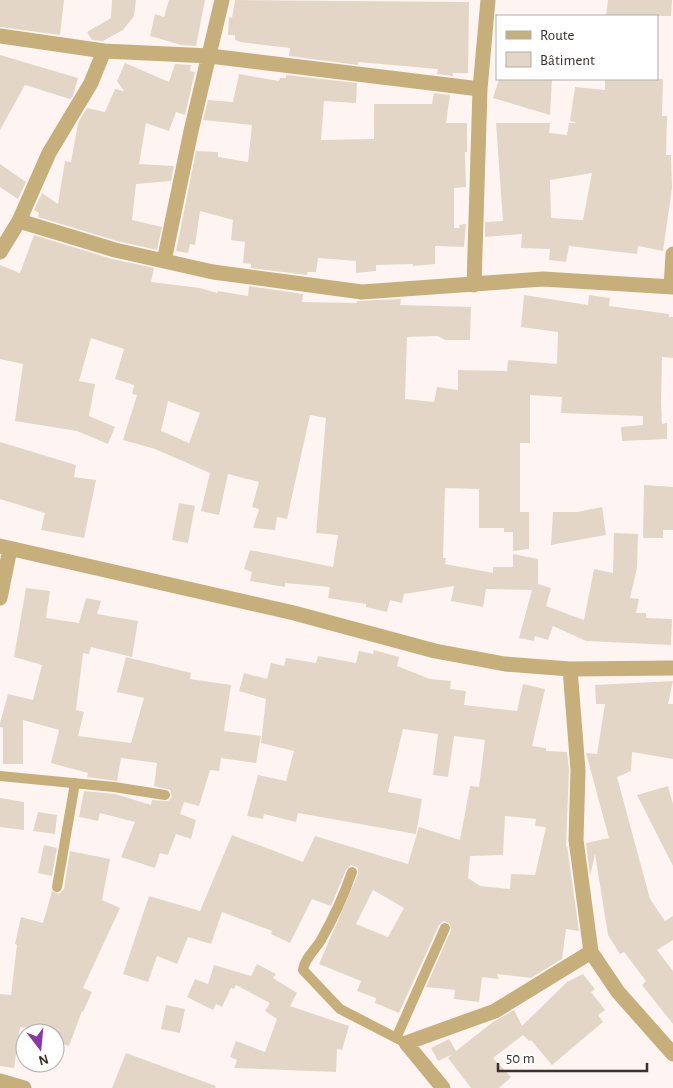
<svg xmlns="http://www.w3.org/2000/svg" width="673" height="1088" viewBox="0 0 673 1088" font-family="'Alegreya Sans',sans-serif">
<rect width="100%" height="100%" fill="#fef5f2"/>
<path fill="#e4d6c7" fill-rule="evenodd" d="M0,0H64L60,35L0,27Z
M112,0H136L134,16L123,30L103,41L92,40L87,32L111,18Z
M169,0H205L196,46L181,45L150,36L155,14L164,17Z
M235,0L469,2L468,73H453V76L437,74L438,69L358,62V65L289,56L290,48L240,42L235,40V35H228L229,17L232,18Z
M608,0H672L671,16H606Z
M0,55L78,78L73,96L70,99L25,85L0,130Z
M125,63L169,82L175,64L191,65L190,71L195,72L185,115L176,112L169,131L146,123L139,164L174,166L171,181L136,184L132,220L162,227L157,250L117,241L38,217L39,213L34,210L42,193L58,204L65,161L71,162L78,123L87,108L105,112L115,89L124,91L117,81Z
M239,74L279,81L280,78H286V75L357,83L356,103L324,101L321,140L374,139V104H432L434,93L450,95L446,123H467V152H465L466,187L454,188V228H460L459,225L466,224L464,247L435,246V264L413,266V264L376,265V271L356,273V261L318,258L316,272H307V275L251,268V264L243,263L245,242L231,240L233,220L200,211L195,245L190,244L188,253L176,251L196,151L218,152V157L248,162L252,125L203,120L208,100L233,102Z
M499,79H552L550,115L493,98Z
M605,79H663L662,116H667L666,155H671L672,188L663,251L638,246L637,254L569,246L566,262L549,260L550,249L521,248L522,234L485,237V222L503,221L496,123H550L549,133L567,135L569,123H577L570,121L575,87L605,90ZM592,173L583,220L551,218L550,180Z
M0,164L26,182L18,199L0,187Z
M34,235L112,259L154,268L151,282L200,288L217,293L218,291L248,296L249,286L303,294L302,302L357,303V301L401,299L400,305L471,307L470,340H445L438,336L407,337L405,399L434,402L437,387L458,390V370L507,371L508,360L557,364L558,332L521,327L524,295L588,305L589,295L610,298L609,306L669,314V317H673V358L662,357L661,402L662,424L667,423V439L622,441L621,427L643,425V416L561,413L562,397L530,395V443H520V512H529V549L513,551V532H504V528H479V489L445,488L443,558H446L445,564L493,573V567H513V554L538,559V584L551,588L546,606L584,620L594,569L613,573L614,533L638,534L637,568L630,598L639,599L636,613H646V618L672,619L671,645L586,641L553,626L548,640L535,636L534,641L519,638L532,590L486,589L483,607L451,601L454,586L404,594L402,603L390,600L387,612L366,607V604L328,598L330,587L285,583V587L250,581L252,572L244,569L250,550L333,567L338,535L316,533L326,418L310,415L287,519L277,517L275,530L253,528L259,509L252,507L259,482L228,474L219,515L201,511L210,473L155,449L123,440L137,395L132,394L134,385L115,379L124,349L91,338L79,381L95,384L89,416L115,427L108,444L77,431L15,421L23,364L0,359V265L20,273ZM168,401L200,413L189,443L161,431Z
M0,442L76,465L74,477L96,480L84,538L41,530L45,513L0,499Z
M644,485L673,487V530H663V538H643Z
M179,503L195,506L188,543L172,540Z
M602,507L606,535L551,545L553,512H577Z
M26,588L50,591L46,618L79,623L86,598L101,601L97,614L138,621L132,657L91,647L89,654L83,653L76,710L84,712L78,736L131,743L144,698L117,692L126,657L191,673L190,679L231,685L224,731L261,736L256,763L221,758L219,771L210,770L199,806L184,802L180,814L196,820L191,839L176,834L168,855L160,853L155,868L121,857L135,822L100,813L98,821L79,817L84,791L115,794L151,805L152,800L168,801L172,797L170,790L154,786L157,763L121,758L117,781L87,777L88,773L51,763L59,730L23,720V764H3V728L0,727V723L8,694L33,700L42,665L14,657Z
M374,650L399,657L397,666L430,679L451,681L450,689L466,691L464,705L517,711L523,684L545,689L532,746L546,748V751L567,752L569,770L566,847L567,846L579,931L566,929L562,959L531,978L497,974L499,979L482,977L479,1002L454,999L455,990L426,987L451,930L450,924L444,921L439,925L399,1013L375,1003L376,998L357,991L361,981L319,964L358,874V868L351,865L346,870L331,906L312,899L290,943L271,934L272,931L222,912L211,944L188,937L177,964L157,956L148,982L123,974L149,896L200,911L232,835L303,862L315,836L408,864L419,827L460,840L470,786L479,787L485,740L454,736L448,777L433,775L438,734L403,729L388,792L422,799L416,834L298,813L296,822L264,814L263,819L247,816L258,775L286,781L294,751L261,743L266,699L239,691L244,673L267,679L271,663L284,666L286,658L316,663L318,656L356,663L359,651L373,654ZM505,816L536,819L535,826L546,827L535,875L511,874L510,889L480,886L468,878L470,856L503,855ZM373,890L404,908L388,937L356,924Z
M673,681L668,704H673V759L632,752L631,771L617,777L650,899L665,921L673,916V940L657,950L673,971V1024L642,985L646,981L624,952L620,954L608,935L595,854L590,876L586,843L609,838L586,753L597,754L605,704H596L595,685Z
M668,786L673,804V866L637,795Z
M0,798L24,802V830L0,827Z
M38,812L57,815L55,834L33,831Z
M44,845L57,848L52,876L38,873Z
M70,851L110,859L102,900L120,908L83,988L92,992L83,1012L82,1011L69,1046L55,1041V1030L20,1027L14,1068L0,1066V994L11,995L17,945L15,944L21,917L43,923L52,891L59,894L64,889Z
M257,964L276,974L273,978L297,993L290,1006L349,1026L342,1050L337,1049L336,1072L234,1068L237,1060L230,1057L236,1041L265,1052L277,1019L265,1011L270,1003L236,985L234,989L231,988L222,1007L216,1004L213,1010L187,997L195,979L208,984L214,965L251,976Z
M583,974L595,989L591,992L605,1010L598,1015L603,1022L552,1065L531,1040L529,1041L523,1035L493,1058L511,1077L499,1088H471L448,1058L453,1054L438,1061L431,1048L449,1039L456,1051L493,1022L514,1010L522,1026L567,982Z
M166,1005L185,1009L180,1033L161,1029Z
M126,1053L216,1086L215,1088H112Z"/>
<g fill="none" stroke-linecap="round" stroke-linejoin="round">
<path stroke="#c7af7b" stroke-width="10" d="M0,776L114,787L165,795
M352,872C344,895 333,919 321,940C315,950 304,959 303,970L340,1009L406,1043
M57,887L75,783
M397,1036L445,928"/>
<path stroke="#c7af7b" stroke-width="15" d="M0,36L104,51L210,56L480,89
M19,221L115,250L213,272L362,292L543,279L673,287
M0,252L19,221L49,153L91,83L104,51
M164,261L191,131L222,0
M474,285L480,89L488,0
M671,287L673,254
M0,546L294,613L435,651L505,664L570,669L673,668
M0,598L10,549
M570,669L578,770L576,840L591,952L618,992L673,1054
M0,1081L24,1088
M443,1088L406,1043L495,1011L591,952"/>
</g>
<rect x="496" y="15" width="162" height="65" fill="#ffffff" stroke="#b0adab"/>
<rect x="506" y="31" width="25" height="8" fill="#c7af7b" stroke="#b0adab"/>
<text x="540" y="40" font-size="15" fill="#3a322e">Route</text>
<rect x="506" y="52" width="25" height="15" fill="#e4d6c7" stroke="#b0adab"/>
<text x="540" y="65" font-size="15" fill="#3a322e">Bâtiment</text>
<g transform="translate(40 1048) rotate(164)"><circle r="24" fill="#ffffff" stroke="#b0adab"/>
<path d="M0-4L9 19L0 12L-9 19Z" fill="#8739aa"/>
<text y="-8" font-size="14" font-weight="bold" text-anchor="middle" fill="#3a322e">N</text>
</g>
<path d="M498 1063v8h149v-8" fill="none" stroke="#3a322e" stroke-width="2.5"/>
<text x="506" y="1063" font-size="15" fill="#3a322e" stroke="#ffffff" stroke-width="4" paint-order="stroke">50 m</text>
</svg>
